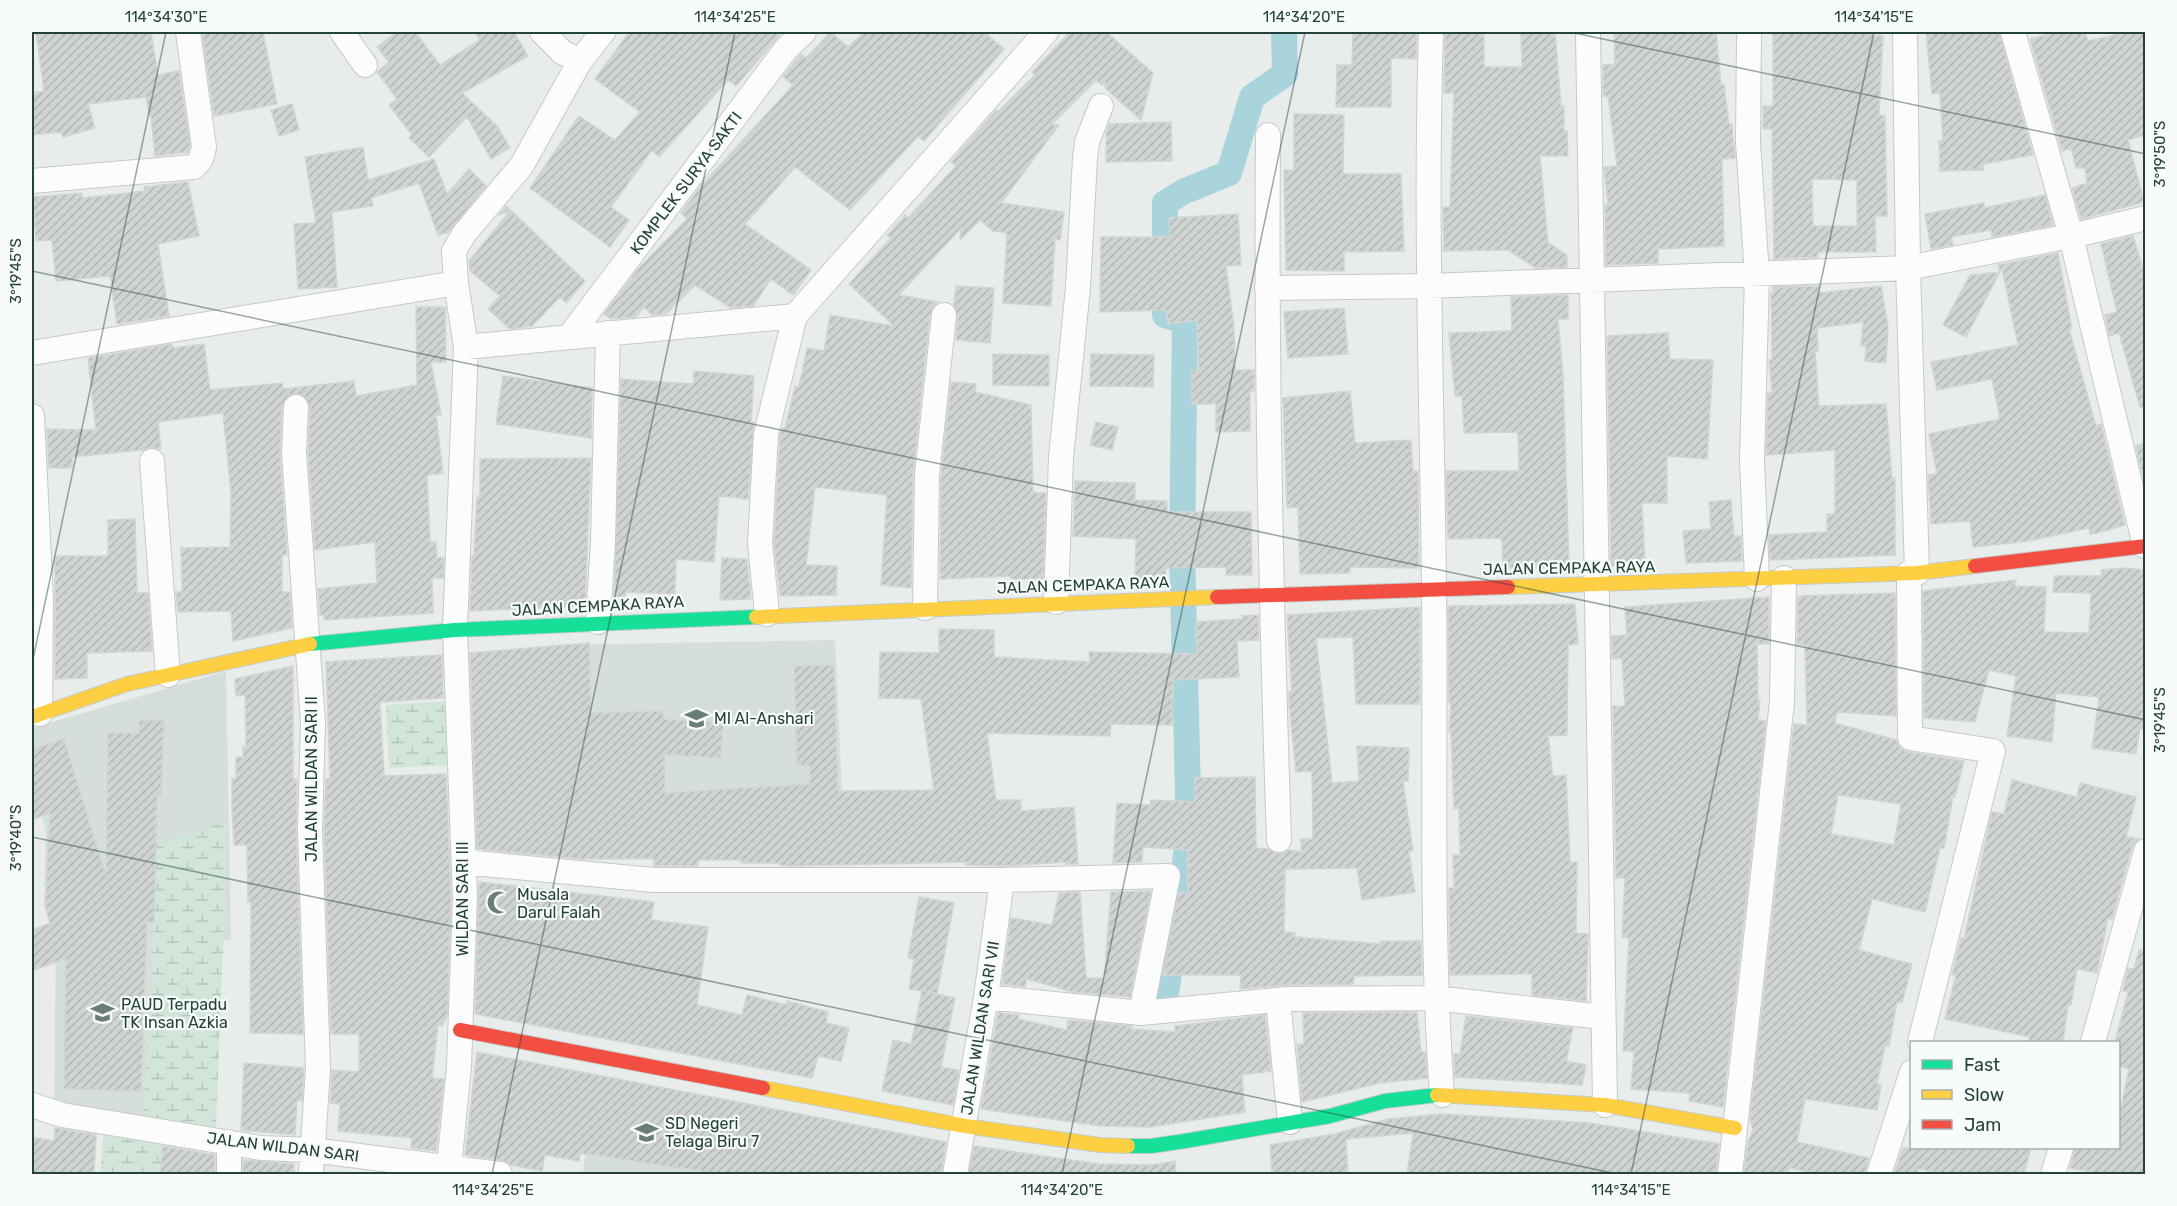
<svg xmlns="http://www.w3.org/2000/svg" width="2177" height="1206" viewBox="0 0 2177 1206" font-family="Rubik,sans-serif">
<defs>
<pattern id="wetland-marsh" width="20" height="14" patternUnits="userSpaceOnUse" patternTransform="scale(1.5)"><rect width="20" height="14" fill="#d1e6d8"/><path d="M1 5h8M5 5V1M11 12h8M15 12V8" fill="none" stroke="#b3c6ba"/></pattern>
<pattern id="building-hatch" width="6" height="6" patternUnits="userSpaceOnUse" patternTransform="scale(1.5)"><rect width="6" height="6" fill="#cfd4d2"/><path d="M-1 1l2-2M0 6l6-6M5 7l2-2" fill="none" stroke="#b2b7b5"/></pattern>
</defs>
<rect width="100%" height="100%" fill="#e8edeb"/>
<path fill="#d6dedb" d="M835,640L842,790L552,793V645Z
M226,671L231,940L154,937L146,1123L54,1106L56,929L44,906L46,833L32,774V728Z
M591,1113L821,1152L816,1174L583,1172Z"/>
<path fill="url(#wetland-marsh)" d="M447,701L451,765L389,768L386,705Z
M228,821L216,1128L143,1121L155,918L48,911L50,897L43,883Z
M104,1132L164,1139L160,1174H100Z"/>
<g fill="none" stroke-linecap="round" stroke-linejoin="round">
<path stroke="#a9d4db" stroke-width="26" d="M1166,994L1189,835L1182,549L1185,321L1165,315V203L1183,192L1229,173L1252,97L1285,74L1284,32"/>
</g>
<path fill="url(#building-hatch)" stroke="#d1d6d4" stroke-width="1.5" fill-rule="evenodd" d="M36,32H151L158,75L179,71L190,146L188,152L155,156L151,115H149L146,97L88,104L95,128L63,137L61,132L32,135V93L44,91Z
M202,32H263L277,104L214,116Z
M397,32H415L440,65L480,40L475,32H514L528,56L462,93L497,126L510,148L491,159L467,117L429,157L409,138L412,135L389,105L397,99L377,72L389,62L377,47Z
M629,32H773L779,36L736,86L728,80L659,157L652,150L611,207L629,220L610,247L530,188L579,116L615,140L640,112L595,79Z
M831,32L848,47L864,32H984L1004,49L924,141L918,136L850,210L795,167L745,224L811,270L793,295L771,279L753,306L731,308L695,285L666,314L652,315L644,307L636,317L611,319L604,314L638,269L687,219L681,213L700,187L793,85L783,77L797,59L801,54L806,58Z
M1070,32H1106L1153,73L1141,120L1105,88V82L1102,85L1096,80L1051,125H1059L1001,203L1064,212L1060,240L1055,239L1051,306L1003,303L1007,233L993,231L980,220L960,240L961,228L899,295L938,302L930,314L913,473L911,588L881,585L887,495L815,487L806,565L837,566L836,595L780,596L774,543L780,436L782,428H785L795,386L799,387L807,348L824,351L830,315L894,326L849,284L891,238L887,235L905,215L908,218L956,166L951,162L996,110L998,112L1035,75L1032,72Z
M1353,32H1417L1416,59L1391,58V107H1336L1337,65H1352Z
M1445,32H1484V67H1522L1521,32H1555L1561,106H1564V131H1567L1568,156H1540L1548,243L1567,255V267L1536,268L1508,250L1444,251L1443,207H1450L1454,93H1444Z
M1614,32H1716L1721,85H1724L1729,124H1732L1735,158L1722,159L1724,246L1658,249V263L1606,265L1605,204H1608L1604,167L1617,166L1608,96H1603V65L1615,64Z
M1773,32H1872V35L1883,36L1879,115L1885,116L1887,216H1875L1876,252H1818V257L1774,259L1772,129H1763V106H1773ZM1812,179L1857,180V226H1813Z
M1926,32H1999L2033,155L1983,164V170L1940,171L1939,141H1943L1940,93L1932,94Z
M2057,32H2085L2088,41L2128,32H2145V135L2128,140L2144,202L2081,219L2072,188L2087,183L2085,168H2076L2071,148L2062,151L2030,39Z
M292,104L299,130L279,136L271,110Z
M1294,114L1344,115L1343,174H1401L1404,251L1344,252V271L1286,270L1284,170H1294Z
M1171,122L1172,161L1106,162V133L1109,124Z
M363,147L368,180L434,159L447,194L469,169L486,186L449,232L438,235L419,183L371,198L373,206L332,212L337,287L298,289L294,224L316,223L305,157Z
M188,182L199,236L158,244L169,316L117,324L110,276L56,281L52,240L36,241L33,197L82,193V198L145,191L144,187Z
M2045,195L2053,225L1992,237L1991,230L1951,237L1953,245L1931,249L1925,214L1984,203V208Z
M506,206L585,281L566,303L560,297L532,326L510,329L488,309L500,296L470,271L469,261L510,211L499,215Z
M1238,214L1241,265L1226,266L1234,327L1235,370H1254V391H1250V431L1216,432V404H1192V371H1199L1197,320L1168,324L1166,310L1100,312L1101,237H1170L1169,218Z
M2133,236L2143,269L2145,268V407H2140L2119,333L2109,336L2105,315L2117,312L2101,244Z
M2058,253L2072,329H2069L2096,426L2101,424L2125,525L2097,533L2090,534L2089,528L2029,541L1973,547L1970,521L1931,524L1928,475L1937,474L1929,434L2000,419L1992,379L1937,390L1931,362L2018,345L2002,268L1966,337L1943,325L1970,275L2000,272L1998,265Z
M956,286L994,288L990,343L956,340L958,316L954,305Z
M1819,286V293L1881,286L1888,327L1886,363L1865,361L1866,346H1861L1863,322L1817,328L1818,351H1815L1819,406L1886,404L1892,478H1895V555L1770,560L1769,535L1827,532V514H1835V450L1766,455L1768,393H1772L1769,360H1772L1771,293H1773V287Z
M1568,295V319H1558L1563,375L1569,567L1503,568L1502,538L1448,539L1446,471H1519L1518,432L1464,433L1462,396H1455L1449,333L1512,331L1511,297Z
M416,307H445L446,362H431L441,415H436L443,473L427,475L430,542H436L437,558L444,557L443,578H432L433,613L324,620V615H320L318,589L377,583L375,542L315,550L308,452L310,407L303,395H289L282,406L280,453L287,555H282V592H290L292,628L233,641L231,611L178,612L176,592H182L181,548L230,547L231,493L223,413L158,422L161,449L150,447L143,450L72,457V468H49L47,429L96,430L88,358L172,344L173,348L204,344L210,390L282,383L283,389L354,381L356,396L417,385Z
M1344,308L1348,354L1288,358L1284,312Z
M1668,333L1670,359L1713,360L1707,459L1667,456V503H1642L1645,564L1611,566L1607,336Z
M993,354L1049,355V386L993,385Z
M1091,354L1154,355L1153,387L1090,386Z
M694,371L754,376L751,422H754L748,499L719,496L714,562L676,559L675,594L626,592L625,597L614,596L621,379L693,384Z
M503,376L592,388L591,438L496,424Z
M951,382L976,384L975,392L1031,405L1033,493H1046L1043,579H1011V576L940,579L941,476Z
M1350,391L1355,443L1411,440L1413,471H1418L1419,568L1350,567V573L1300,574L1298,507L1287,508L1283,398Z
M1096,422L1118,427L1112,450L1090,445Z
M2145,443V487L2136,446Z
M591,458L585,606L470,611L472,556H474L477,496H480V459Z
M1075,481L1135,483V500L1167,501V512H1251L1252,575H1226V567L1166,568L1165,581L1135,580L1136,539L1073,536Z
M1731,500L1734,536H1741L1742,561L1686,563L1683,531L1711,529L1709,502Z
M135,519L137,593H148L152,651L87,653V678L55,679V556H108V520Z
M722,558L747,559L751,599L720,600Z
M2124,568L2145,570V729H2140L2136,754L2092,748L2099,697L2056,693L2052,742L2007,736L2016,676L1989,670L1975,722L1924,718L1923,591L2016,580L2015,586L2046,587L2044,632L2089,633L2091,593L2053,592L2054,576H2102L2101,570Z
M1895,593L1896,716L1837,712L1835,723L1896,740L1901,749L1908,752L1964,761L1955,797L1953,796L1944,848H1940L1925,912L1872,899L1859,950L1912,964L1902,1003L1897,1002L1889,1046L1885,1045L1877,1084L1881,1085L1877,1110L1805,1099L1797,1142L1869,1158L1865,1174H1819L1789,1168L1788,1174H1744L1748,1141L1753,1131L1750,1118L1794,724L1807,725L1805,645H1797L1798,596ZM1838,795L1901,804L1894,845L1831,834Z
M1769,597V644H1757L1758,700L1760,701L1758,720L1766,721L1723,1107L1689,1101L1690,1093L1631,1089L1634,1051H1623L1629,938L1622,937L1625,878H1616L1613,706H1625L1622,658L1612,659V636L1627,635L1625,607Z
M1575,604L1578,644L1568,645L1567,735L1548,736L1553,776L1566,775L1570,862H1577L1576,933L1588,934L1586,1001L1532,995V974L1450,975V968L1449,888H1454L1453,855H1460L1459,808L1454,809L1451,732H1449L1451,703H1449L1448,606Z
M1420,607V704H1356L1353,637L1316,638L1332,783L1359,781L1357,746L1409,748L1408,781H1403L1413,851H1409L1415,892L1362,900L1357,868L1285,869L1284,932L1295,933V937L1381,944V941H1421L1422,975L1354,976L1353,984L1287,985L1240,989L1241,975H1163L1179,892L1188,894V850L1143,847L1142,862L1113,863L1117,803L1150,805L1151,800L1195,802V778L1255,777L1256,848L1268,849L1279,854L1288,850L1301,852V839H1313L1312,771L1296,772L1289,704V692H1292L1287,615Z
M1258,615L1259,640L1237,641L1239,677L1173,680L1172,725L1111,724L1110,736L987,733L996,800H1021V811L1074,807L1078,864H1066L1067,862L1002,866L966,865V862L788,866L780,865V863H741V860H698V866H654V859H581L477,849L470,653L589,643L591,713L663,711V719L723,723L721,758L664,754L665,793L810,784V766L797,765L794,666L834,665L838,791L934,790L921,699L879,698L880,652L939,653V629L994,630V657L1090,662L1089,652L1197,654L1196,622L1243,619L1242,616Z
M442,655L443,698L380,702L384,776L446,774L451,897L447,1017L442,1026L438,1025L432,1078L444,1079L436,1151L411,1148L412,1138L338,1131L340,1104L330,1103L332,1070L359,1072V1034H331L324,830L326,779H330L326,662Z
M293,666V779H297L296,830L303,1034L250,1033L251,902H248L247,845H234L232,810V779H236V757H243V747H246L245,695L236,696L235,679Z
M139,720H164L161,795H157L154,922H147L141,1091L64,1089L66,958L32,971V930L50,923L45,905L50,813L32,820V749L64,739L106,876L108,733H139Z
M2012,780L2077,797L2080,783L2136,797L2126,837L2140,839L2132,847L2112,919L2108,918L2097,973L2077,969L2071,1005H2068L2063,1042H2028L2030,1037L1945,1019L1956,975H1952L1961,938L1964,939L1992,812L2004,814Z
M479,882L654,902L651,920L708,927L697,1005L742,1015L747,995L787,1005V1001L828,1012L826,1023L849,1028L841,1061L818,1056L812,1078L475,1014Z
M1151,891L1130,997L1073,992L1027,979L1025,987L1002,984L1011,918L1052,925L1059,893L1080,892L1086,978H1104L1111,892Z
M919,897L954,903L937,993L909,989L914,959L908,958Z
M2139,950L2145,951V1174H2101L2070,1168L2075,1148H2118V1107L2121,1108L2129,1069L2118,1066V1042H2115L2128,992L2123,991L2128,968L2134,969Z
M922,991L955,998L941,1067L959,1070L953,1105L882,1091L893,1040L911,1044Z
M1417,1012L1421,1052H1425L1427,1078L1380,1083L1302,1102L1297,1044H1304L1303,1013Z
M998,1013L1019,1015L1018,1019L1067,1030L1068,1020L1132,1026L1131,1029L1175,1032V1026L1265,1015L1271,1071L1242,1075L1245,1112L1150,1127L1101,1126L981,1109Z
M1466,1016L1573,1028L1566,1061L1586,1065L1582,1085L1455,1077L1454,1054H1460Z
M477,1052L946,1142L941,1174H720L580,1153L579,1161L545,1155L542,1171L511,1165L502,1160L465,1155Z
M244,1063L304,1068L302,1101L297,1100L295,1135L241,1130Z
M1442,1114L1590,1123L1719,1144L1716,1174H1407L1413,1133L1346,1139L1348,1174H1272L1270,1145L1335,1134L1388,1119Z
M55,1128L96,1135L94,1174H32V1137L54,1141Z
M163,1146L215,1155V1174H160Z
M974,1146L1100,1164L1151,1165L1175,1161L1176,1174H969Z
M1903,1148H2031L2024,1174H1948L1918,1169L1917,1174H1894Z
M243,1160L294,1164V1174H243Z"/>
<g fill="none" stroke-linecap="round" stroke-linejoin="round">
<defs>
<path id="street" d="M342,32L365,65
M542,32L562,52L580,61
M1431,32C1425,217 1432,402 1434,588C1436,757 1430,926 1442,1095
M1588,32L1605,1105
M1749,32L1748,143L1757,275L1752,461L1757,579
M1905,32L1908,268L1917,573
M2013,32L2071,236L2145,546
M1268,135C1266,370 1271,605 1279,840
M32,181L194,167L201,159L204,147L188,32
M1267,288L1429,286L1908,268L2080,234L2146,218
M569,337L786,49L804,32
M466,347L795,316L1046,32
M32,353L456,283
M296,407L294,452L313,723L310,830L318,1068L311,1174
M32,416L41,600L40,714
M152,461L168,675
M1909,573L1910,738L1993,751L1920,1042
M1056,602L1061,457L1078,287L1085,158L1087,142L1101,106
M925,608L927,475L944,315
M767,614L760,543L766,434L795,316
M598,622L603,542L608,333
M464,862L653,880H1002L1168,876L1141,1013
M986,997L1141,1013L1287,999L1435,998L1602,1017
M1278,1000L1290,1122
M2093,1042L2146,851
M32,1105L62,1115L261,1148L312,1150L500,1174
M449,1167L459,1067L465,897L455,630L466,347L456,283L454,251L464,234L522,165L580,61L603,32
M229,1174V1142
M955,1174L986,997L1002,880
M1730,1174L1782,702L1784,578
M1879,1174L1912,1072
M2053,1174L2061,1148"/>
<path id="fast" d="M310,644L455,630L756,617
M1128,1146H1151L1185,1141L1330,1116L1385,1101L1437,1095"/>
<path id="slow" d="M1508,587L1917,573L1975,566
M756,617L1217,597
M32,717L127,684L310,644
M763,1088L965,1126L1100,1145L1128,1146
M1437,1095L1605,1105L1735,1128"/>
<path id="jam" d="M1975,566L2146,546
M1217,597L1508,587
M460,1030L763,1088"/>
</defs>
<use href="#street" stroke="#c5cac8" stroke-width="26"/>
<use href="#fast" stroke="#c3cbc8" stroke-width="16"/>
<use href="#slow" stroke="#c3cbc8" stroke-width="16"/>
<use href="#jam" stroke="#c3cbc8" stroke-width="16"/>
<use href="#street" stroke="#fcfcfc" stroke-width="24"/>
<use href="#fast" stroke="#16e098" stroke-width="14"/>
<use href="#slow" stroke="#ffcf43" stroke-width="14"/>
<use href="#jam" stroke="#f24e42" stroke-width="14"/>
</g>
<path fill="none" stroke="#24423a" stroke-width="1.5" stroke-opacity="0.45" d="M1570,32L2146,154M32,271L2146,720M32,664L166,32M32,837L1617,1174M492,1174L735,32M1062,1174L1305,32M1631,1174L1874,32"/>
<defs>
<symbol id="school-bare" viewBox="-9 -9 18 18"><path d="M0-5L7-2L0 1L-7-2ZM-4 1L0 2.5L4 1V4Q0 6-4 4Z" fill="#697e78" stroke="#f7fbf9" stroke-width="2.5" paint-order="stroke"/></symbol>
<symbol id="mosque-bare" viewBox="-9 -9 18 18"><path d="M3.5-4.9A6 6 0 1 0 3.5 4.9A5 5 0 1 1 3.5-4.9Z" fill="#697e78" stroke="#f7fbf9" stroke-width="2.5" paint-order="stroke"/></symbol>
</defs>
<g fill-rule="evenodd">
<use href="#school-bare" x="680" y="702" width="33" height="33"/>
<use href="#mosque-bare" x="482" y="886" width="33" height="33"/>
<use href="#school-bare" x="86" y="996" width="33" height="33"/>
<use href="#school-bare" x="630" y="1116" width="33" height="33"/>
</g>
<g text-anchor="middle" dominant-baseline="central" stroke-width="4.5" stroke-linejoin="round" paint-order="stroke">
<g font-size="16" fill="#24423a" stroke="#f7fbf9">
<text transform="translate(686 183) rotate(-53)">KOMPLEK SURYA SAKTI</text>
<text transform="translate(1569 568) rotate(-1)">JALAN CEMPAKA RAYA</text>
<text transform="translate(1083 585) rotate(-2)">JALAN CEMPAKA RAYA</text>
<text transform="translate(598 606) rotate(-3)">JALAN CEMPAKA RAYA</text>
<text transform="translate(311 779) rotate(-90)">JALAN WILDAN SARI II</text>
<text transform="translate(462 899) rotate(-90)">WILDAN SARI III</text>
<text transform="translate(980 1028) rotate(-81)">JALAN WILDAN SARI VII</text>
<text transform="translate(283 1147) rotate(7)">JALAN WILDAN SARI</text>
</g>
<g font-size="16" fill="#24423a" stroke="#f7fbf9" text-anchor="start">
<text x="714" y="718">MI Al-Anshari</text>
<text x="517" y="894">Musala<tspan x="517" dy="18">Darul Falah</tspan></text>
<text x="121" y="1004">PAUD Terpadu<tspan x="121" dy="18">TK Insan Azkia</tspan></text>
<text x="665" y="1123">SD Negeri<tspan x="665" dy="18">Telaga Biru 7</tspan></text>
</g>
</g>
<rect width="2177" height="1206" fill="none" stroke="#f7fbf9" stroke-width="66"/>
<rect x="1910" y="1041" width="210" height="108" fill="#f7fbf9" stroke="#a3b1ad" stroke-width="1.5"/>
<rect x="1922" y="1060" width="30" height="9" fill="#16e098" stroke="#a3b1ad" stroke-width="1.5"/>
<text x="1964" y="1071" font-size="18" fill="#24423a">Fast</text>
<rect x="1922" y="1090" width="30" height="9" fill="#ffcf43" stroke="#a3b1ad" stroke-width="1.5"/>
<text x="1964" y="1101" font-size="18" fill="#24423a">Slow</text>
<rect x="1922" y="1120" width="30" height="9" fill="#f24e42" stroke="#a3b1ad" stroke-width="1.5"/>
<text x="1964" y="1131" font-size="18" fill="#24423a">Jam</text>
<rect x="33" y="33" width="2111" height="1140" fill="none" stroke="#24423a" stroke-width="2"/>
<g font-size="15" text-anchor="middle" fill="#24423a">
<text x="166" y="22">114°34'30"E</text>
<text x="735" y="22">114°34'25"E</text>
<text x="1304" y="22">114°34'20"E</text>
<text x="1874" y="22">114°34'15"E</text>
<text transform="translate(2160 154) rotate(-90)" y="5">3°19'50"S</text>
<text transform="translate(16 271) rotate(-90)" y="5">3°19'45"S</text>
<text transform="translate(2160 720) rotate(-90)" y="5">3°19'45"S</text>
<text transform="translate(16 838) rotate(-90)" y="5">3°19'40"S</text>
<text x="493" y="1195">114°34'25"E</text>
<text x="1062" y="1195">114°34'20"E</text>
<text x="1631" y="1195">114°34'15"E</text>
</g>
</svg>
